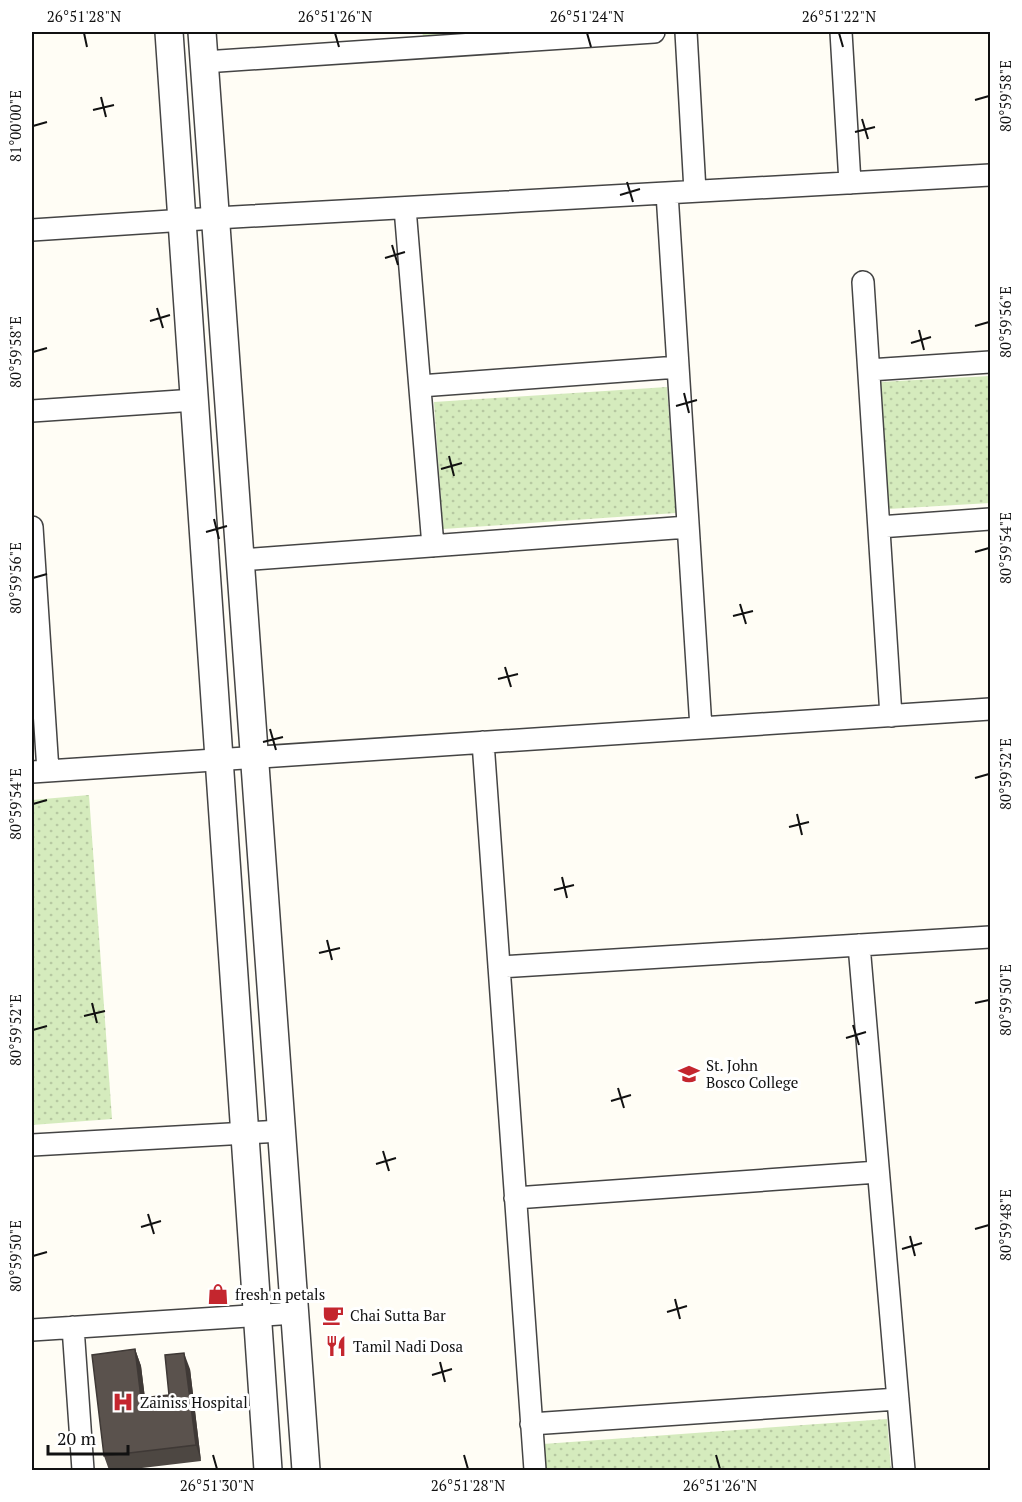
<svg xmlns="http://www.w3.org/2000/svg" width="1022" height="1502" viewBox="0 0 1022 1502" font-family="'PT Serif',serif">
<defs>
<pattern id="grass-dots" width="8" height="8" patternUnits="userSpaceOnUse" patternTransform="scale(1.5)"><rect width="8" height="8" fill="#d5ebbd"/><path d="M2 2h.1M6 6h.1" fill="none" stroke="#b6c8a1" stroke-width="1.8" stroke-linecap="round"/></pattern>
</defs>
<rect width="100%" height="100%" fill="#fffdf5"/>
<path fill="url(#grass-dots)" d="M422,32H483L423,36Z
M990,376V503L888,509L880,382Z
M667,387L676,513L443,529L434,402Z
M89,795L112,1119L32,1125V800Z
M887,1419L891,1470H545L543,1444Z"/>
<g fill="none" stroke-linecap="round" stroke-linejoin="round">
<defs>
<path id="minor" d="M686,32L695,191
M841,32L850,183
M204,62L654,32
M667,193L701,728
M405,208L433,546
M32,230L216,218L990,175
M863,282L891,716
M869,370L990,362
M420,386L678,367
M32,411L195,400
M32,527L48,771
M879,527L990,519
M240,560L688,527
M483,742L535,1470
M32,772L990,709
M859,945L904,1470
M499,967L990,937
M32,1145L282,1131
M515,1198L878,1172
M73,1327L83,1470
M32,1330L295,1313
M531,1424L898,1399"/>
<path id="tertiary" d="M169,32L268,1470
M202,32L306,1470"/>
</defs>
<use href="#minor" stroke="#444" stroke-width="24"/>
<use href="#tertiary" stroke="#444" stroke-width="30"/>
<use href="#minor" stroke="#fff" stroke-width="21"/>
<use href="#tertiary" stroke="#fff" stroke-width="27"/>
</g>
<path fill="#4d4742" d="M135,1349L141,1366L145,1398L169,1395L190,1369L201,1461L125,1470H109L104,1456Z"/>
<path fill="#3f3936" d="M135,1349L141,1366L147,1415L141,1398Z
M184,1353L190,1369L201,1461L196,1445Z"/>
<path fill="#5a524d" stroke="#3f3936" stroke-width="1.5" d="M135,1349L141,1398L169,1395L165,1355L184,1353L196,1445L104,1456L92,1355Z"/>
<path fill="none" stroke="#111" stroke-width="2" d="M84,33L87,47M335,33L339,47M587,33L591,47M839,33L843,47M101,97L106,117M975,100L989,96M93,110L114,105M862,119L868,139M33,126L47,122M855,132L875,127M627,182L633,202M620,195L640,189M392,245L398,265M385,258L405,252M157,308L163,328M150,321L170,315M975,326L989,322M919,330L924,350M911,343L931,337M33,352L47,348M684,393L689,413M676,406L697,400M449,456L454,476M441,469L462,463M214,519L219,539M206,532L227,526M975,552L989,548M33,578L47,574M740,604L746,624M733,616L753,611M505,667L511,687M498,679L518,674M270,729L276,750M263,742L283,737M975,778L989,774M33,804L47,800M797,814L802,835M789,827L809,822M562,877L567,898M554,890L574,885M327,940L332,960M319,953L340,948M92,1003L97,1023M975,1003L989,1000M84,1016L105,1011M853,1025L859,1045M33,1030L47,1026M846,1038L866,1032M618,1088L624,1108M611,1101L631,1095M383,1151L389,1171M376,1164L396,1158M148,1214L154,1234M141,1227L161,1221M975,1229L989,1225M910,1236L915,1256M902,1249L922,1243M33,1256L47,1252M675,1299L680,1319M667,1312L687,1306M440,1362L445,1382M432,1375L452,1369M213,1455L217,1469M464,1455L468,1469M716,1455L720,1469"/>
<defs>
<symbol id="school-bare" viewBox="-9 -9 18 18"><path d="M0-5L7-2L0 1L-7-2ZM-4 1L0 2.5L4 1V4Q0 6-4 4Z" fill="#c4262e" stroke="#fff" stroke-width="2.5" paint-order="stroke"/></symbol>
<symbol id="shop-bare" viewBox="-9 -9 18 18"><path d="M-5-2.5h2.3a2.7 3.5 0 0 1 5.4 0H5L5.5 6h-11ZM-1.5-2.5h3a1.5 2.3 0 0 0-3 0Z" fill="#c4262e" stroke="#fff" stroke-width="2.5" paint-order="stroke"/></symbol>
<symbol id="cafe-bare" viewBox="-9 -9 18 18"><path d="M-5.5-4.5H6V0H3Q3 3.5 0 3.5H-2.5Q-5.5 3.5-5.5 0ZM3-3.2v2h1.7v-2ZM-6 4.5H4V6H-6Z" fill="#c4262e" stroke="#fff" stroke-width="2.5" paint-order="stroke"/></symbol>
<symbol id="restaurant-bare" viewBox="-9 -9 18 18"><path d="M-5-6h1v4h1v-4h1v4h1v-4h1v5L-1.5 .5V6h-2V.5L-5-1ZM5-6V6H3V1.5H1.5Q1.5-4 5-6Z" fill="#c4262e" stroke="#fff" stroke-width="2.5" paint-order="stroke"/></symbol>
<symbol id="hospital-bare" viewBox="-9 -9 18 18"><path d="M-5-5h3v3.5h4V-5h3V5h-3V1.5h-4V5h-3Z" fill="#c4262e" stroke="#fff" stroke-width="2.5" paint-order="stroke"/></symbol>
</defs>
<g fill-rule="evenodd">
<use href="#school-bare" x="674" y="1059" width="30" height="30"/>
<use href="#shop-bare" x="203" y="1279" width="30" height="30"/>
<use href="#cafe-bare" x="318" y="1300" width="30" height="30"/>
<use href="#restaurant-bare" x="321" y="1331" width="30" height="30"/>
<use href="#hospital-bare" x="108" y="1387" width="30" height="30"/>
</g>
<g text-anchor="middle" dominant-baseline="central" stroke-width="6" stroke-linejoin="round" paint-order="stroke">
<g font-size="15" fill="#111" stroke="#fff" text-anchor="start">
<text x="706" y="1065">St. John<tspan x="706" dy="17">Bosco College</tspan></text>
<text x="235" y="1294">fresh n petals</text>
<text x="350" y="1315">Chai Sutta Bar</text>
<text x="353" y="1346">Tamil Nadi Dosa</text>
<text x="140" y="1402">Zainiss Hospital</text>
</g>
</g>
<rect width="1022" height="1502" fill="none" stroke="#ffffff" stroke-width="66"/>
<path d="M48 1445v9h80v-9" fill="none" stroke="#111111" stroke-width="3"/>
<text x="57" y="1445" font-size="18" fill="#111111" stroke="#ffffff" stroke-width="4.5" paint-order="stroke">20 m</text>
<rect x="33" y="33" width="956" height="1436" fill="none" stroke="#111" stroke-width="2"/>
<g font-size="15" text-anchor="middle" fill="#111">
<text x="84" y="22">26°51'28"N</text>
<text x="335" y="22">26°51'26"N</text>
<text x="587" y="22">26°51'24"N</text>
<text x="839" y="22">26°51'22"N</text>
<text transform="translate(1006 96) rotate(-90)" y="5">80°59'58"E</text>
<text transform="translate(16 126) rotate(-90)" y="5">81°00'00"E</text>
<text transform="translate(1006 322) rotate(-90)" y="5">80°59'56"E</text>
<text transform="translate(16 352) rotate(-90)" y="5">80°59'58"E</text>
<text transform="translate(1006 548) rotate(-90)" y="5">80°59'54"E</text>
<text transform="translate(16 578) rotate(-90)" y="5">80°59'56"E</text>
<text transform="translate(1006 774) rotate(-90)" y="5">80°59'52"E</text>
<text transform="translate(16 804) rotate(-90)" y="5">80°59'54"E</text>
<text transform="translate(1006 1000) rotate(-90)" y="5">80°59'50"E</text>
<text transform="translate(16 1030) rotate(-90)" y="5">80°59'52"E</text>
<text transform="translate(1006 1225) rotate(-90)" y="5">80°59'48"E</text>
<text transform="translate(16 1256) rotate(-90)" y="5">80°59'50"E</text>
<text x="217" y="1491">26°51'30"N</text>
<text x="468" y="1491">26°51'28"N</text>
<text x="720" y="1491">26°51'26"N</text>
</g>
</svg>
